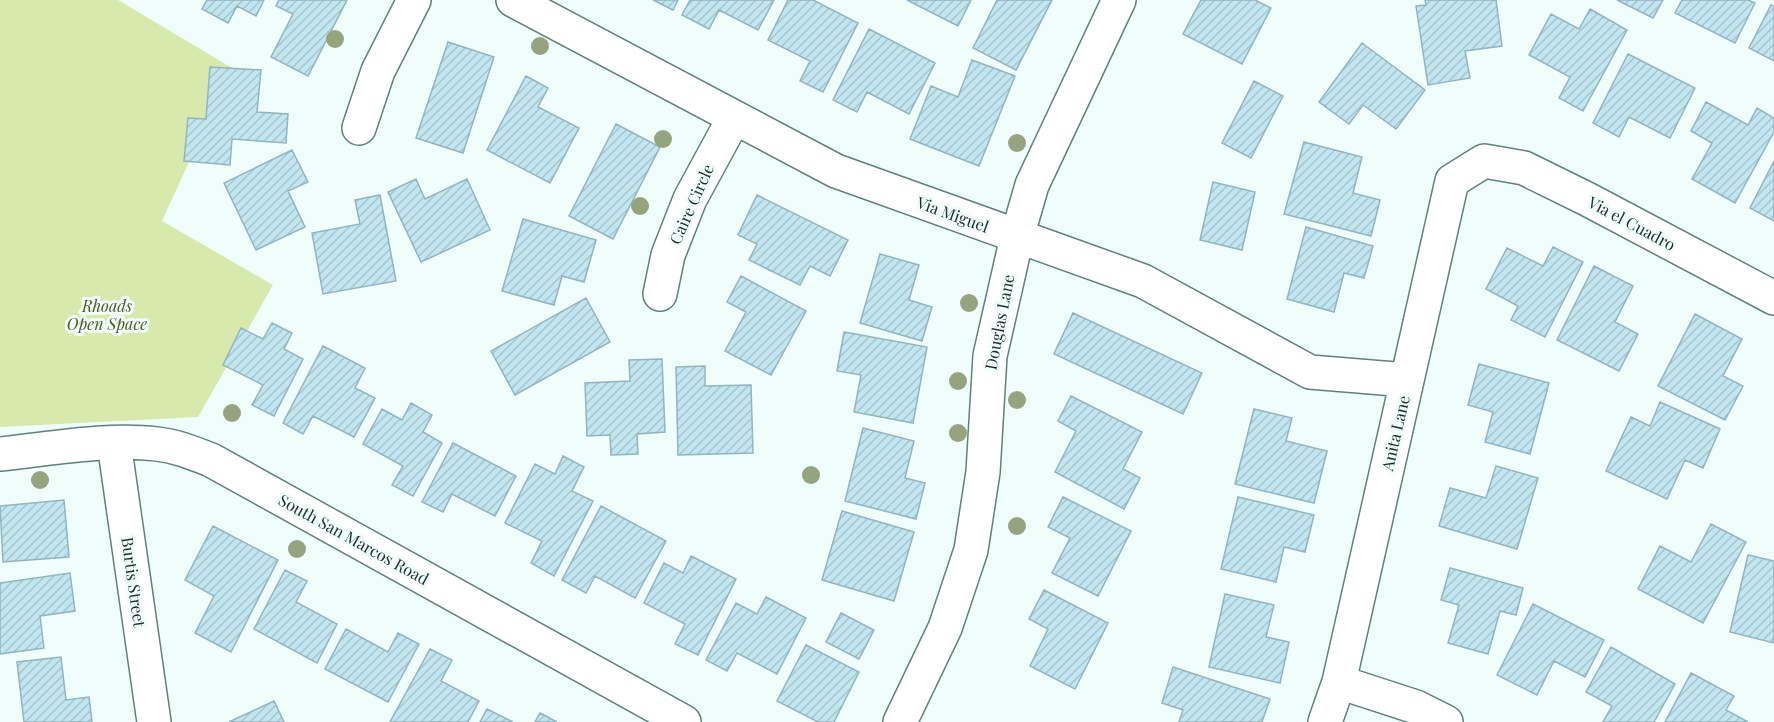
<svg xmlns="http://www.w3.org/2000/svg" width="1774" height="722" viewBox="0 0 1774 722" font-family="'Playfair Display',serif">
<defs>
<pattern id="building-hatch" width="6" height="6" patternUnits="userSpaceOnUse" patternTransform="scale(1.5)"><rect width="6" height="6" fill="#c2e6f0"/><path d="M-1 1l2-2M0 6l6-6M5 7l2-2" fill="none" stroke="#a6c5ce"/></pattern>
</defs>
<rect width="100%" height="100%" fill="#effdfb"/>
<path fill="#d7e9ac" d="M0,0H118L232,68L162,221L273,285L198,417L0,427Z"/>
<path fill="url(#building-hatch)" stroke="#92b4be" stroke-width="1.5" d="M207,0H264L256,16L237,6L228,23L202,9Z
M279,0H347L308,76L271,57L293,14L276,6Z
M653,0H678L673,10Z
M690,0H774L758,30L719,10L709,29L682,15Z
M788,0H813L858,23L823,92L800,81L810,61L768,40Z
M907,0H971L958,26Z
M997,0H1052L1016,70L973,48Z
M1201,0H1255L1271,8L1242,64L1183,34Z
M1425,0H1496L1502,46L1465,51L1470,78L1428,85L1416,6L1426,5Z
M1617,0H1663L1653,18Z
M1682,0H1748L1755,3L1735,43L1675,13Z
M1771,5L1774,6V61L1749,48Z
M1590,9L1627,30L1583,111L1559,98L1570,77L1529,55L1551,14L1579,29Z
M869,29L935,63L909,114L867,92L857,112L833,100Z
M448,42L494,57L463,153L416,138Z
M1362,43L1425,90L1396,129L1363,105L1349,124L1319,102Z
M1628,54L1695,88L1670,138L1629,117L1619,137L1593,123Z
M972,60L1015,76L979,166L910,139L931,86L958,97Z
M210,67L261,70L257,112L288,114L286,143L232,139L230,165L184,161L188,118L206,119Z
M526,76L548,88L538,107L579,128L550,183L487,150Z
M1254,81L1283,96L1251,158L1222,143Z
M1706,102L1748,125L1757,108L1774,118V132L1735,203L1692,179L1712,143L1691,131Z
M616,124L660,147L613,239L569,216Z
M1304,142L1362,157L1353,193L1380,200L1371,236L1284,214Z
M292,150L308,182L288,191L305,227L256,250L224,183Z
M1774,161V221L1750,208Z
M416,179L425,199L467,179L490,230L421,262L388,192Z
M1213,182L1255,192L1242,250L1200,240Z
M380,195L396,281L323,294L312,233L360,224L355,200Z
M757,195L848,240L830,276L810,266L800,285L749,260L757,244L738,235Z
M523,219L596,240L584,282L562,276L554,305L502,291Z
M1306,227L1373,246L1364,278L1344,273L1334,312L1287,299Z
M1553,247L1583,262L1545,337L1511,320L1518,306L1486,289L1507,248L1543,266Z
M880,254L919,265L909,300L932,307L922,341L860,323Z
M1594,266L1633,286L1615,322L1638,334L1619,371L1557,340Z
M741,276L806,311L771,375L725,351L746,312L727,302Z
M586,298L610,342L515,395L491,351Z
M1073,313L1202,373L1183,414L1054,354Z
M1695,314L1742,339L1723,376L1743,386L1725,420L1658,386Z
M272,323L292,333L284,349L303,359L274,416L252,405L263,385L223,365L241,328L263,339Z
M844,332L927,347L913,423L854,412L861,375L837,371Z
M323,346L365,368L355,388L375,398L354,437L313,416L303,434L283,423Z
M662,359L665,432L637,434L638,454L611,455L610,435L587,436L585,383L630,381L629,360Z
M1479,364L1549,383L1530,454L1485,442L1493,412L1468,405Z
M705,366V386L751,385L753,453L678,455L676,367Z
M1071,396L1142,432L1123,469L1140,478L1124,509L1055,472L1076,431L1058,421Z
M1660,402L1720,429L1703,468L1685,460L1667,499L1606,471L1631,417L1650,426Z
M411,403L432,415L423,432L442,443L413,496L392,485L403,466L363,444L382,409L402,420Z
M1254,409L1292,418L1286,441L1327,451L1314,503L1235,484Z
M863,428L914,441L905,478L925,483L916,519L845,501Z
M453,443L516,476L495,516L452,494L443,512L422,502Z
M563,456L584,467L572,491L593,501L554,576L531,563L542,541L505,523L535,464L555,474Z
M1496,466L1538,478L1517,549L1439,526L1450,488L1486,498Z
M1063,497L1131,531L1098,596L1052,573L1070,538L1048,527Z
M1238,497L1314,515L1305,552L1284,547L1276,582L1221,569Z
M64,500L69,557L3,562L0,506Z
M601,506L666,541L635,598L595,576L586,593L562,580Z
M842,511L914,532L894,601L822,580Z
M1711,524L1746,542L1703,623L1638,589L1660,546L1691,562Z
M213,526L278,560L231,652L195,633L214,596L185,580Z
M1748,555L1774,561V643L1730,632Z
M691,556L736,579L698,655L675,644L685,624L644,603L664,563L683,573Z
M1450,568L1523,588L1516,615L1500,611L1488,654L1448,643L1459,605L1441,600Z
M285,570L307,581L296,602L337,624L317,663L254,629Z
M70,573L75,611L40,616L44,648L0,654V583Z
M1044,590L1108,623L1075,689L1030,666L1048,629L1029,619Z
M1225,594L1274,605L1266,637L1289,642L1280,683L1209,667Z
M766,597L806,618L777,674L737,653L727,671L706,660L736,603L757,614Z
M1533,604L1604,640L1585,677L1554,661L1537,695L1497,675Z
M841,613L874,630L859,659L826,642Z
M346,629L388,652L398,633L419,644L388,702L325,669Z
M806,645L859,672L834,722H818L777,701Z
M1611,647L1675,684L1654,722H1603L1612,706L1586,692Z
M430,649L452,660L441,681L479,701L468,722H390Z
M61,657L66,700L89,697L92,722H24L17,662Z
M1173,667L1270,699L1262,722H1179L1183,710L1162,703Z
M1691,673L1734,696L1726,710L1748,722H1665Z
M274,701L284,722H229Z
M487,709L513,722H480Z
M540,713L557,722H535Z"/>
<g fill="none" stroke-linecap="round" stroke-linejoin="round">
<defs>
<path id="minor" d="M513,0L836,171L1143,281L1310,372L1407,380
M359,128L378,71L414,0
M660,294L668,255L690,199L734,118
M114,443L154,722
M0,454C50,449 107,438 157,444C176,446 193,453 211,460L684,722
M1339,682L1416,707L1446,722
M900,722L945,628L971,550L983,472L990,356L1017,237L1032,185L1119,0
M1325,722L1339,682L1452,181L1484,161L1524,168L1587,199L1774,298"/>
</defs>
<use href="#minor" stroke="#5f817c" stroke-width="36"/>
<use href="#minor" stroke="#fff" stroke-width="33"/>
</g>
<g fill="#95a47e">
<circle cx="335" cy="39" r="9"/>
<circle cx="540" cy="46" r="9"/>
<circle cx="663" cy="139" r="9"/>
<circle cx="1017" cy="143" r="9"/>
<circle cx="640" cy="206" r="9"/>
<circle cx="969" cy="303" r="9"/>
<circle cx="958" cy="381" r="9"/>
<circle cx="1017" cy="400" r="9"/>
<circle cx="232" cy="413" r="9"/>
<circle cx="958" cy="433" r="9"/>
<circle cx="811" cy="475" r="9"/>
<circle cx="40" cy="480" r="9"/>
<circle cx="1017" cy="526" r="9"/>
<circle cx="297" cy="549" r="9"/>
</g>
<g text-anchor="middle" dominant-baseline="central" stroke-width="6" stroke-linejoin="round" paint-order="stroke">
<g font-size="16" fill="#1e2c2a" stroke="#effdfb">
<text transform="translate(691 204) rotate(-66)">Caire Circle</text>
<text transform="translate(953 214) rotate(20)">Via Miguel</text>
<text transform="translate(1632 223) rotate(28)">Via el Cuadro</text>
<text transform="translate(999 322) rotate(-79)">Douglas Lane</text>
<text transform="translate(1395 433) rotate(-77)">Anita Lane</text>
<text transform="translate(354 539) rotate(29)">South San Marcos Road</text>
<text transform="translate(134 582) rotate(82)">Burtis Street</text>
</g>
<g font-size="16" font-style="italic" fill="#4b5b17" stroke="#effdfb">
<text x="107" y="305">Rhoads<tspan x="107" dy="18">Open Space</tspan></text>
</g>
</g>
</svg>
